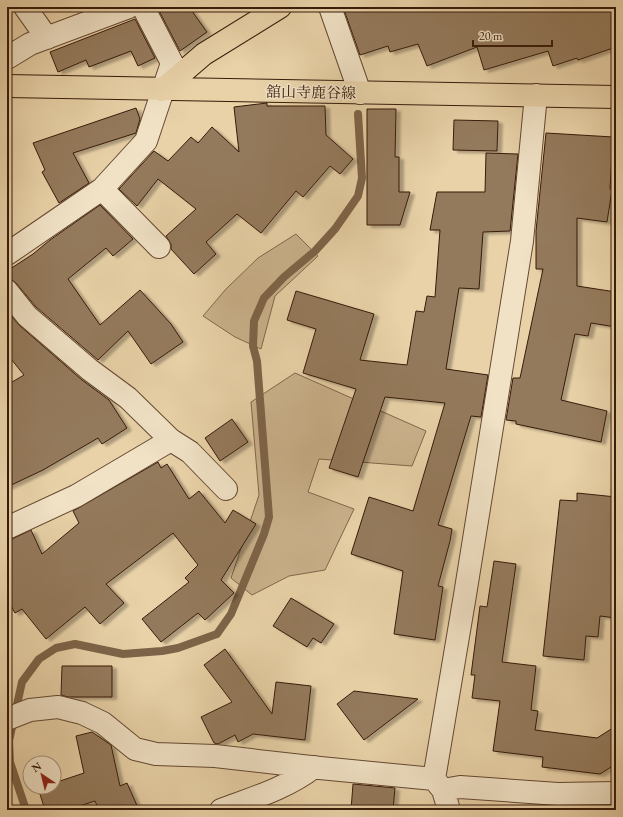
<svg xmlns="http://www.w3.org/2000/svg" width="623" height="817" viewBox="0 0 623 817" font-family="'EB Garamond','Noto Serif JP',serif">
<defs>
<filter id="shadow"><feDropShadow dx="4.5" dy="2.5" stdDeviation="1" flood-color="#0004"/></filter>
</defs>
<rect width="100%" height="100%" fill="#e9d2a8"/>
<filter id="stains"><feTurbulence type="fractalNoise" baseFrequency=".005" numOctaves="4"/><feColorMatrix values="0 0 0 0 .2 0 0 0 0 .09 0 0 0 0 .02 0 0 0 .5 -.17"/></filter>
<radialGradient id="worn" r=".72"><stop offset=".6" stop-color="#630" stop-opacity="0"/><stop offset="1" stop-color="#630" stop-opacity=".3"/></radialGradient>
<path fill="#cbb38d" stroke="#81674c" d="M296,234L318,256L275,296L261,349L235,337L203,316L226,289L258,258Z
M295,373L426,431L412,466L319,459L308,492L354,509L325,570L289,576L252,595L231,578L259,495L251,402Z"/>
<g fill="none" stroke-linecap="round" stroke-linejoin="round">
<path stroke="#7d6448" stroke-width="8" d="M26,810L10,762L9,741L22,682L39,659L56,648L75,644L123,654L162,651L178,648L217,634L231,614L264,534L269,517L257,361L253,346L254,321L264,298L284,277L315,251L335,229L358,196L362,178L358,114"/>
</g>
<path fill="#947a5c" stroke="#371b0a" filter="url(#shadow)" d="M157,7H189L207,32L180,51Z
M343,7H616V47L578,60L577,58L553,66L548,51L484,70L477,47L427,66L418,44L390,52L388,46L360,55Z
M135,19L155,58L138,66L131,51L89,67L86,60L58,72L50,52Z
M267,103V106H325L326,135L353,159L340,174L330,166L303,197L296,191L261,233L237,214L206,242L216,254L194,274L171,249V244L166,236L196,209L158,179L137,206L119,189L154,151L168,161L191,137L198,143L212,127L239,152L234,107Z
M136,108L140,119L136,133L73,153L89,183L59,203L42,172L45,170L33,143Z
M367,109H396L395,157H399V192H410L400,225H367Z
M454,120L498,121L497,151L453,150Z
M546,133L613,137L610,189L612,190L607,222L577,218V286L616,292V327L591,323L588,336L575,334L561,400L607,411L601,442L516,424V421L506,420L513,378H520L543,269H536V231Z
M486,153L518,154L510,231L483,232L479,289L459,288L446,369L488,375L481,417L471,416L438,525L452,529L450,541L438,586L443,587L435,640L394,634L403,571L351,554L369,497L413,511L445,403L385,397L358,477L329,468L356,389L303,373L316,329L287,320L296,291L374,314L360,360L407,365L416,311L424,312L427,296L435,297L440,230H430L437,192H485Z
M100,205L133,239L113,256L106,248L68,279L100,325L140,290L171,324L183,342L151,364L128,331L98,360L36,307L16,283L12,280L7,279V271L33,254L50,240Z
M7,311L19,325L82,380L109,400L127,428L102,444L98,438L43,470L7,487V385L24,375L7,354Z
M232,419L248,442L220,461L205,438Z
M158,462L161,468L167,464L189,499L199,491L225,523L233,510L256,524L221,580L234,593L205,620L198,613L161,642L142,619L189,582L185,578L198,565L173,533L106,584L124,603L100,624L85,607L46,639L22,609L15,613L7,599V540L12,539L31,530L42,554L79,523L73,511Z
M577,493L616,497V618L600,616L598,637L586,636L584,660L543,656L560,500L577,501Z
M494,561L516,564L502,662L536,666L531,710L538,711L535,730L597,738L616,726V764L600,774L542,767L543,757L493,751L500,701L472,698L475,675H471L480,606L487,607Z
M291,598L334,624L321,643L313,638L307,647L273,626Z
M225,649L272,714L276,682L311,686L305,740L253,734L238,742L235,735L218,744L214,743L201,717L232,702L204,665Z
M62,666H112V697H68L61,695Z
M354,691L418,699L364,740L337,704Z
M92,732L111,745L120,786L127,783L139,810H99L95,801L67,810H45L38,788L54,787V783L84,773L76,736Z
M353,784L395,788L393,810H351Z"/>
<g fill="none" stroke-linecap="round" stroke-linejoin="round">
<defs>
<path id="minor" d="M25,7L47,38
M330,7L360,93
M7,58L30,44L129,7
M102,189L159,247
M7,254L102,189L146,141L172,63L143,7
M7,291L27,316L90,370L128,398L171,440L190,452L226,489
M7,528L76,496L171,440
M7,719L30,710L58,707L82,713L103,723L135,749L156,754L215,756L320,768L434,779L443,790L449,810
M434,779L465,595L522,241L536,95
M443,790L460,787L558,794L616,793
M221,810C253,798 287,788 314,767"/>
<path id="major" d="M7,86L616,97
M162,90L204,54L280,7"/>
</defs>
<use href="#minor" stroke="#644932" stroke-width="24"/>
<use href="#major" stroke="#371b0a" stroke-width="24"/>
<use href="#minor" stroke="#f1e2c6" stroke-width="22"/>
<use href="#major" stroke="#e9d2a8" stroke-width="22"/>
</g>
<g text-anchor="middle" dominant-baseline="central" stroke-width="3" stroke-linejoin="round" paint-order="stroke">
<g font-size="15" fill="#371b0a" stroke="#f1e2c6">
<text transform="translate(311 92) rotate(1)">舘山寺鹿谷線</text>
</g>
</g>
<rect width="623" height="817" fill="none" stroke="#e9d2a8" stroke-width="24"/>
<rect x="8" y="8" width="607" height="801" fill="none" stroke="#371b0a" stroke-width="2"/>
<rect x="12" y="12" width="599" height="793" fill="none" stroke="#371b0a"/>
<g transform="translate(42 775) rotate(325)"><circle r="19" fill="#f1e2c6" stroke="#a7927b"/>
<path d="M0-3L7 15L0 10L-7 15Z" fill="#8f2418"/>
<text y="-6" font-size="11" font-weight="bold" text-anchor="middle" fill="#371b0a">N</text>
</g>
<path d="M473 40v6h79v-6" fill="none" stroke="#371b0a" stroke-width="2"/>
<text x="479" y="40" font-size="12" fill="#371b0a" stroke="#f1e2c6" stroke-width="3" paint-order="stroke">20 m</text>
<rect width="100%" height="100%" filter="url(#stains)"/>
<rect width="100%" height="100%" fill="url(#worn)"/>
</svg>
